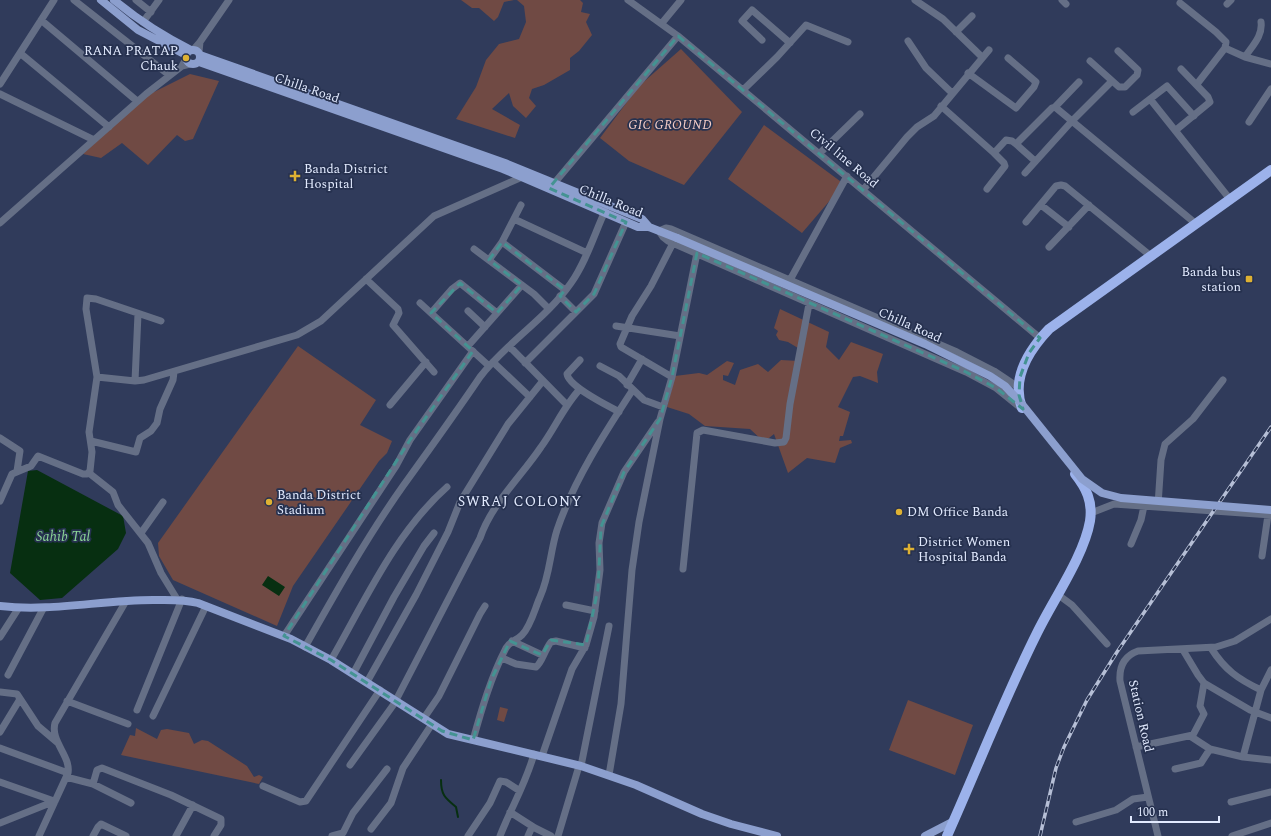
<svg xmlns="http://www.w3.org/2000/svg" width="1271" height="836" viewBox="0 0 1271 836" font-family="Spectral,serif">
<rect width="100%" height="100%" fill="#303b5b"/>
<path fill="#704a44" d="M461,0H514L504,2L498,17L494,21L479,8H472Z
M517,0H580L583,3L581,12L590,14L586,22L592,35L579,51L570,58V70L544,85L532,89L529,98L536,106L526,118L513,106L509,93L492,109L520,125L515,138L456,119L476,87L486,60L499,44L519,39L526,22L524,6Z
M681,49L742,112L684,185L629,161L600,138L639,86Z
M190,74L219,81L193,139L185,141L177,135L148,165L122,143L101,158L83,154L150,91L154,92Z
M764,125L844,184L802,233L728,179Z
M780,309L829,332L826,347L839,360L851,342L883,354L877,372L878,383L860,376L853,377L838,407L850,412L843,436H840L839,441L851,440L852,443L840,448L835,463L807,458L788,473L774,434L764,442L750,429L705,426L689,414L667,407L675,376L699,373L707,375L727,361L734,363L728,376L723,375V380L735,385L740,370L758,364L768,372L781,360L799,361L803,351L788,342L779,340L776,335L778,331L774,328Z
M298,346L376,400L360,425L392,441L387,453L379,461L293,586L277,626L173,580L159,556L158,543Z
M908,700L973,725L955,775L889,750Z
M500,707L508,709L504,722L497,720Z
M136,728L157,739L161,730L167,729L189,733L194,744L202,740L208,741L247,766L254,777L259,775L263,777L259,784L121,755L130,735L135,736Z"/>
<path fill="#072f11" d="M37,470L123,516L126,533L118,549L62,598L40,600L10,573L28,471Z
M268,576L285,587L279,596L262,585Z"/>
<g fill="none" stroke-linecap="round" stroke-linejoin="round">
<path stroke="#072f11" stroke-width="2" d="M441,780C441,795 445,798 456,807L458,817"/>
<path stroke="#656f86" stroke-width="7" d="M74,0L169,75
M136,0L151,12
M628,0L678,36L1040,338
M915,0L943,19L982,57
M1062,0L1066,4
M1180,3L1216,32L1226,42L1225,48L1197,84
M1227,4L1231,0
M41,20L137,101
M143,22L159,0
M662,23L681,0
M956,32L972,16
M762,40L742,21L752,10L790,43
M908,41L926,68L952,93
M200,42L229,0
M1225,48L1245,57L1271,64
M193,50L200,42L199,52
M20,53L109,127
M1245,57C1252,46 1263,36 1261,22
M186,59L182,66L190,64
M1090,61L1119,87H1125L1137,75L1138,70L1118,51
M968,73L1016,108L1034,87L1036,82L1008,58
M0,84L54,0
M743,90L777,57L806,25L848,42
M0,94L94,140
M1150,99L1229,198
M941,106L994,153L1006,140L1012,141L1016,144L1052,108L1055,107L1195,223
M1055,107L1079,82
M1133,112L1167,86L1194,116
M1249,122L1271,89
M1176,130L1210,102L1208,97L1181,69
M1016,144L1035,161
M820,153L860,114
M1025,173L1072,121L1112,81
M551,187L678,36
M987,189L1005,166L1004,163L994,153
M863,190L907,137L917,127L934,116L989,50
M1041,205L1069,227
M514,219L587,253
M1026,222L1056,186L1061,185L1065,186L1152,257
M0,223L146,94L182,66
M502,242L565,290
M1049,247L1089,205
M474,249L534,294L548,308
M489,260L502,242L521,205
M366,279L398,309L399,313L393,325L434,372
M790,280L847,176
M560,296L576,312
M420,303L489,366
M468,311L485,327
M431,313L452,289L460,283L497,313
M616,326L680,336
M468,346L522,285
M510,347L567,405
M580,360L567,374C569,387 607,405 619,412
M493,362L530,397
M525,363L594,294L626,222
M600,366L619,376L644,400L663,407
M97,377L135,381L144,380L297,335L321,321L434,216L522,177
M672,377L697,253
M135,381L138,314
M627,385L642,359
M1018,387L994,371L957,352L671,229L666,228L659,231L663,237L668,241L966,372L996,388L1022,409
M390,405L426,362
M0,438L20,451L17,471
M91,441L136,452L140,438L151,431L157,423L160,409L173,380L174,372
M89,473L113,492L118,505L148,543L161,573L177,599
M0,501L12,474L31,466L38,456L83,474H87L90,471L92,452L89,432L97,377L86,309L87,298L96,299L161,321
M1158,505L1161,460L1165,444L1193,419L1223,380
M1091,513L1114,504L1271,515
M141,533L163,502
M1131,544L1141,520L1144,506
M1262,556L1268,515
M683,569L697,433L703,430L775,443L784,442L786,438L790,404L809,304
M1057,594L1072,605L1107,644
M566,605L595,611
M284,636L396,466L410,440L473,351
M0,637L18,609
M512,641L542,655
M305,647C336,592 367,537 403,486C429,450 455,414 480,377C506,343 546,319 571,283C586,262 594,235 605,211
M1211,648C1225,670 1238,679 1261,690
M1183,650L1198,675L1204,683L1250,710L1271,718
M502,658L516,664L536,667C542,663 545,649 551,642L556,641L585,648
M331,660C365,601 395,533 447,487
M353,674L394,597L424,546L434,533
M8,675L43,609
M367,682L416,595L448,532L460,502L508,424L542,382
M0,692L17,694L38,726L58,743
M67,701L128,724
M137,710L182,599
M153,716L206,606
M424,718L439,696L480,614L485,606
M0,732L20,699
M1190,736L1210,749L1243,757L1271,760
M473,740C482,708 491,677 506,648C510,641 516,641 522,635C531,626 535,608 540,597C550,575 550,552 557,530C574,480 604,434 632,391
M1136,747L1193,735L1204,714L1200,706L1204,683
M0,748L68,773
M542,756L572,669L586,645L594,617L600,570L599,543L602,523L624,472L658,422
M1243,757L1261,690L1271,670
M350,765L394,704L480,538C492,503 521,477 541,447C555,428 564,406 580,389
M581,766L609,626
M1175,769L1201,763L1210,749
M609,775L621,704L632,570L639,522L660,419L672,377L621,347L620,344L632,316L651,286L673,243
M66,777L93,784L131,803
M0,782L54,801
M93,784L97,770L102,768L171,795L221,819V825L214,836
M263,786L300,802L306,801L380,690
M1231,802L1271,792
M510,812L535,828L551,836
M1076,822L1116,810L1133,799L1148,797
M0,823L55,801
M371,829L391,803L403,768L432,724
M39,836L68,773C71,756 50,741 55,723L126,601
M93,836L98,827L101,824L126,836
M176,836L193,805
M332,836L343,833L353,813L387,769
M468,836L490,803L500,781L506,782L520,791
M500,836C511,808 526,783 534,754
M528,836L532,827
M558,836L579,766
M1158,836L1120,681C1119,667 1124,656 1138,651L1216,647L1235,641L1271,619
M1232,836L1271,823"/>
<path stroke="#8c9fce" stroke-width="8" d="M101,0L138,30L186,55
M114,0C138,20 163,36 191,50
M186 57a7 7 0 1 1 14 0a7 7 0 1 1-14 0Z
M200,55L505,163L642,219L649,227
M199,62L503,169L638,227H649L677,238
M0,606C51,612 101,600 153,600C168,600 183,599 198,603L291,639L331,660L448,734L581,766L636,785L702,814L731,824L777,836
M925,836L954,821"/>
<path stroke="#9cb2eb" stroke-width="10" d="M1022,408C1011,378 1029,350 1049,329L1271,170
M947,836C977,769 1004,699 1037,633C1053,600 1084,556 1090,521C1093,501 1086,488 1075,474"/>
<defs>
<path id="rail" d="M1040,836L1056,768L1064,747L1087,700L1117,652L1271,427"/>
</defs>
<use href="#rail" stroke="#b6bfd6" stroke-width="3.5"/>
<use href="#rail" stroke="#26314f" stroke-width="2" stroke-dasharray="6" stroke-linecap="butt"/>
<path stroke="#8c9fce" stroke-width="8" d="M677,238L925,344L990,376L1005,386L1021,403L1082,479L1102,493L1121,498L1271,510"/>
</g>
<path fill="none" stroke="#449392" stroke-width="3" stroke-dasharray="8 5" stroke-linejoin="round" d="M678,36L1040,338L1029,353L1020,377L1019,395L1023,409L996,388L966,372L697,253L672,377L660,419L624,472L601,527L598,589L586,645L551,640L542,655L510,641L491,680L473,740L442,731L331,660L284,636L410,440L473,351L431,313L460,283L497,313L522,285L489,260L502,242L565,290L560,296L576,312L594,294L626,222L549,188Z"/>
<g fill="#deb133" stroke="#26314f" stroke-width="1.5">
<circle cx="186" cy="58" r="4"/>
<path d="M293 170h4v4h4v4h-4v4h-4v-4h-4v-4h4z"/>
<rect x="1245" y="275" width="8" height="8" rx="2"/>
<circle cx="269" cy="502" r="4"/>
<circle cx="899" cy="512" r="4"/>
<path d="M907 543h4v4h4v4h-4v4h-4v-4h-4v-4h4z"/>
</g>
<g text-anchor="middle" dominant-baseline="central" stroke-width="3.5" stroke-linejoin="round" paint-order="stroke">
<g font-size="13" fill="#e2eafe" stroke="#26314f" text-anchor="start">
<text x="178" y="51" text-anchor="end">RANA PRATAP<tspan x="178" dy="15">Chauk</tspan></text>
<text x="304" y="169">Banda District<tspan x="304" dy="15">Hospital</tspan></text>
<text x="1241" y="272" text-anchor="end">Banda bus<tspan x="1241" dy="15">station</tspan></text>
<text x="277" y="495">Banda District<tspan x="277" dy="15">Stadium</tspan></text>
<text x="907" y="512">DM Office Banda</text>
<text x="918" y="542">District Women<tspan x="918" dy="15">Hospital Banda</tspan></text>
</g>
<g font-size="13" fill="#e2eafe" stroke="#26314f">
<text transform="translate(307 88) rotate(19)">Chilla Road</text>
<text transform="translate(844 158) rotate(40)">Civil line Road</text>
<text transform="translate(611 201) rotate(22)">Chilla Road</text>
<text transform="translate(910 325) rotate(24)">Chilla Road</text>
<text transform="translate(1141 716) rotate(77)">Station Road</text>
</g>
<g font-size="13" font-style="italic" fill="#f4ccc6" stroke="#26314f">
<text x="670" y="125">GIC GROUND</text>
</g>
<g font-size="14" letter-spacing="1" fill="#e2eafe" stroke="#26314f">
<text x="520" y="501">SWRAJ COLONY</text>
</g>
<g font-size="14" font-style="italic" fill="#8bd596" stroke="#26314f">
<text x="63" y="536">Sahib Tal</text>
</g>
</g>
<path d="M1131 816v6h88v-6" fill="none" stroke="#e2eafe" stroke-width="2"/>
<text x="1137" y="816" font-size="12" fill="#e2eafe" stroke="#26314f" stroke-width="3" paint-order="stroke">100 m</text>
</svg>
